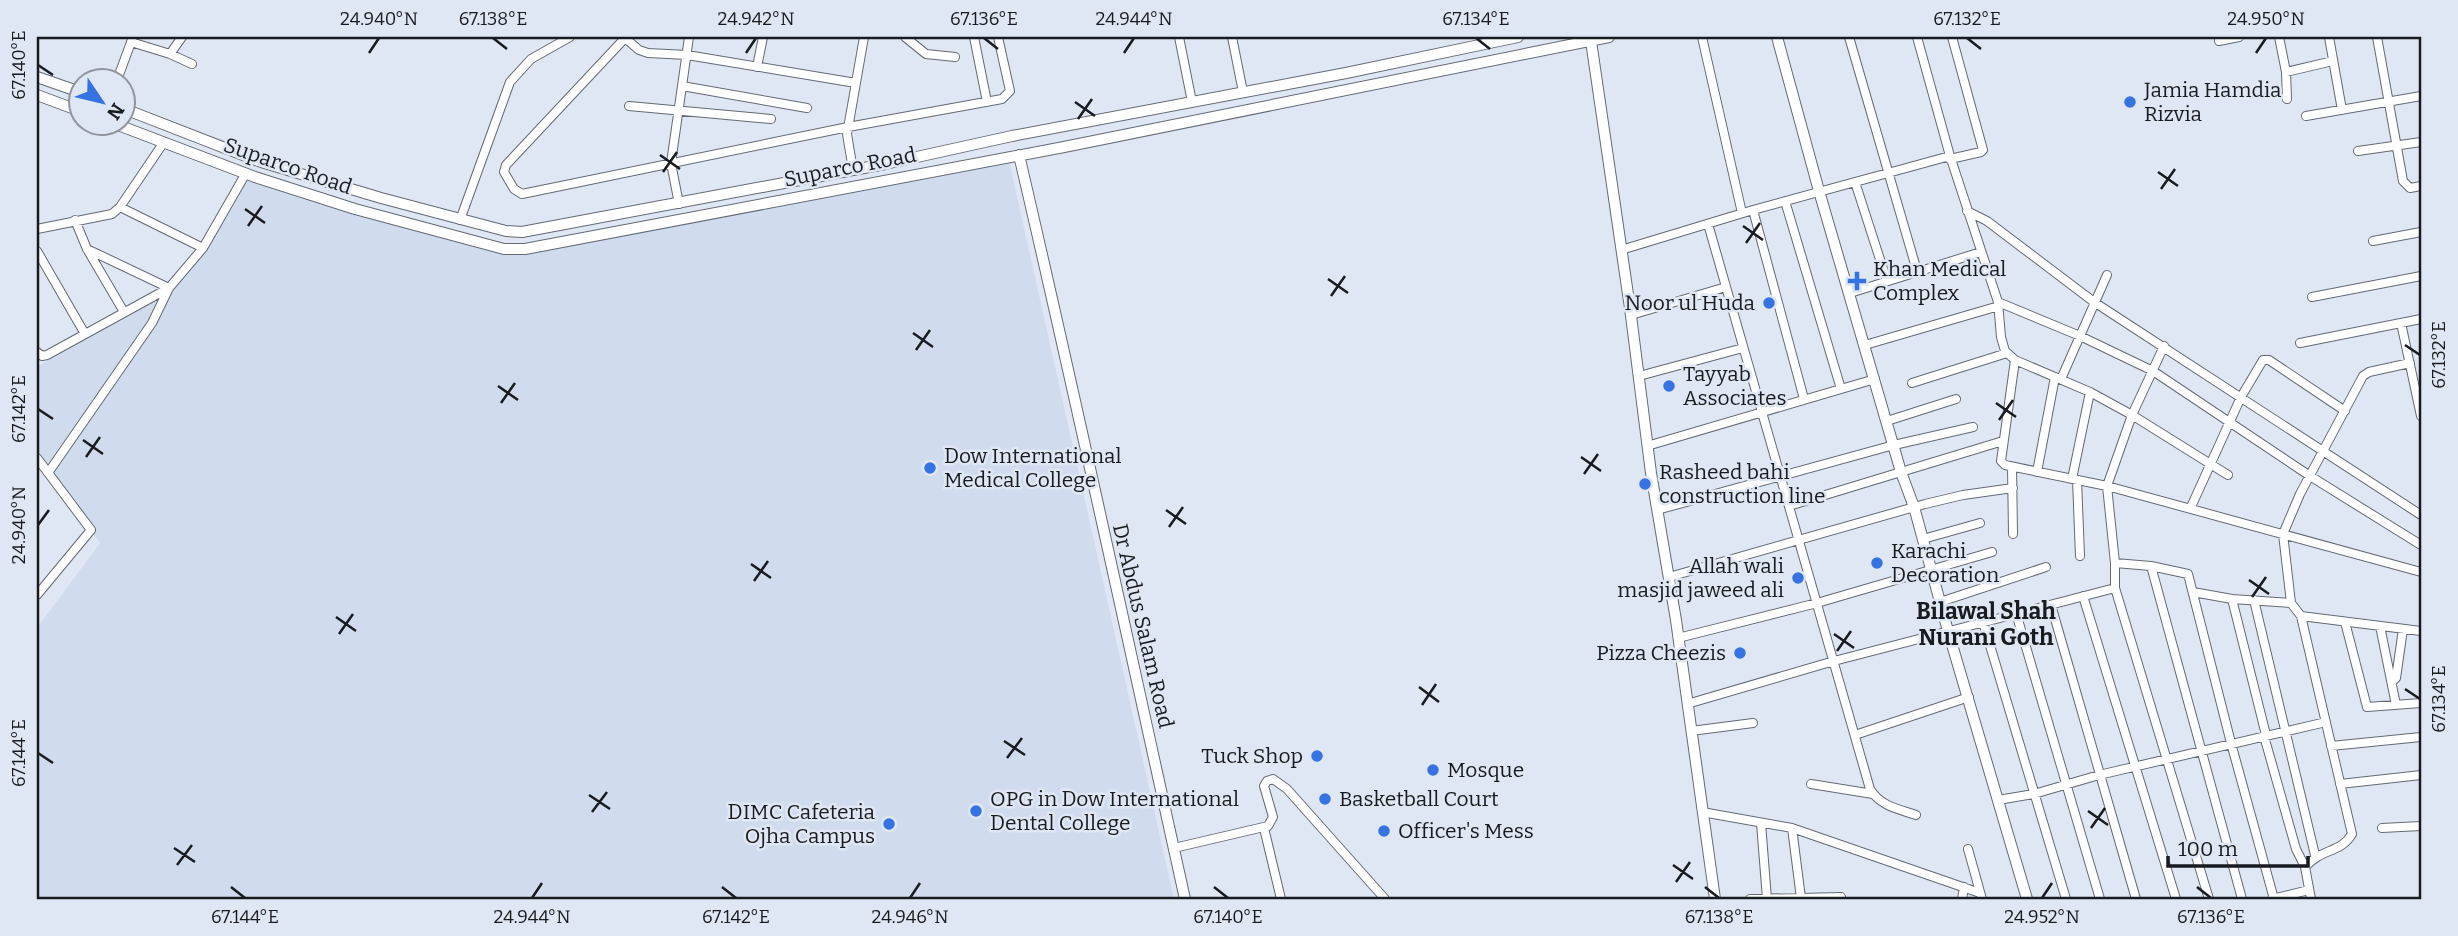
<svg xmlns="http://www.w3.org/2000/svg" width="2458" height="936" viewBox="0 0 2458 936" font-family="Bitter,serif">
<rect width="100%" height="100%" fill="#e0e7f4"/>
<path fill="#d0dcee" d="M1008,156L1174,899H37V628L100,543L37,456V367L166,287L203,248L248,175L505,250Z"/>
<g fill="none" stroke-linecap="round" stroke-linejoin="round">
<defs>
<path id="street" d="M626,37L506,165L504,172L514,189L522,194L848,127L1002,99L1010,91L998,37
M905,37L926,54L955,57
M974,37L987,102
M1179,37L1192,102
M1232,37L1243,92
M1702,37L1742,213
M1849,37L1917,271
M1917,37L1950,156L1998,302L2001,337L2005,351L2015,360L2090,392L2132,415L2228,475
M2279,37L2286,72L2287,99
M2329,37L2342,110
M2377,37L2403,181L2410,188L2421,186
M625,38L639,50L648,53L687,55L856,83
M2219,41L2239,37
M131,42L170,54L192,64
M170,54L182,37
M757,67L763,37
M2286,72L2333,61
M117,80L133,37
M682,86L807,108
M629,106L771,119
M2306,116L2421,96
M2358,151L2421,142
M1950,159L1981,152L1983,150L1952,37
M853,170L847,134L864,37
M1855,182L1887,281
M1785,201L1841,389
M679,204L671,163L689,37
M120,207L203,248
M1753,210L1804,399
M1967,211L1987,221L2094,302L2421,515
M75,220L87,249L124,312
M460,220L510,82L531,59L570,37
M1708,224L1870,789C1880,806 1898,809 1916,815
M37,229L112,214L120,207L164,142
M2373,241L2421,232
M1621,250L1753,210L1950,156
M37,251L85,334
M1850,293L1981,252
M2312,297L2421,276
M1998,302L2080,336L2153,371L2310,476L2421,545
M1631,315L1726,287
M2401,323L2421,416
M2300,343L2421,319
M1865,345L1999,306
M2164,346L2132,415L2107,486L2115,563L2151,566L2188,574L2231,743L2274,899
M37,352L42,356L47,355L169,288L203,248L246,173
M2015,360L2001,461L2005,465L2107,486L2421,572
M1639,376L1743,348
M2061,379L2107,275
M1912,383L2007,353
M1887,421L1956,399
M1647,446L1875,379
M37,458L91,530L37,595
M2012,467L2013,534
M2037,472L2055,377
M48,473L152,323L169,288L87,249
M2072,479L2090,392
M2077,480L2080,556
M1789,506L2003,441
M2191,507L2241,397L2263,360H2269L2345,411
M1657,510L1894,445L1973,427
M1923,539L1980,523
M2151,566L2242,899
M1669,577L1925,504L1963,495L2013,488
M2115,588L2209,899
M2193,592L2232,599L2266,735
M2083,596L2176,899
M2232,599L2291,603L2301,616L2421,631
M2254,600L2315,855
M1940,602L2046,567
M2291,603L2283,534L2300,494L2363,376L2369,372L2410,363
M2051,605L2136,899
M2016,613L2100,899
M2301,616L2352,834C2341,853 2322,848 2305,867L2311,899
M1983,622L2066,899
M2345,622L2367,707L2421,703
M2380,626L2396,705
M1678,638L1817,603L1992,552
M2392,682L2396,678L2403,629
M1687,704L1834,661L2115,588V563
M1691,731L1753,723
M1855,735L1969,697
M2264,736L2296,849L2305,867
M2331,746L2421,737
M1811,784L1873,794
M2340,784L2421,775
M1998,800L2034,794L2099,775L2326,722
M1702,812L1792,828L1980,893
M1761,823L1767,899
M1264,828L1281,899
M1792,828L1801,898
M2382,828L2421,826
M1174,848L1268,826L1273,817L1264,786L1267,781L1273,779L1287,789L1385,899
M1968,849L1982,899
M1750,899L1841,897
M1962,899L1964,887
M2272,899L2309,890"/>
<path id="secondary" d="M1777,37L1819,191L1901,472L1914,507L1948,631L2027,899
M1591,41L1630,308L1651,473L1676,620L1715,899
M37,77L80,92
M37,95L80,111
M122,108L261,162L381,198L506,231L522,232L885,164L1012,136L1346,73L1518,37
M110,122L255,177L355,209L504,249H525L1064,147L1609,37
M1019,155C1077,403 1130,651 1185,899"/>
</defs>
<use href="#street" stroke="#636a74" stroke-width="10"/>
<use href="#secondary" stroke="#636a74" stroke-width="12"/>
<use href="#street" stroke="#fff" stroke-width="8"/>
<use href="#secondary" stroke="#fff" stroke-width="10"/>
</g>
<path fill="none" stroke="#181b1f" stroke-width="2.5" d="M493,38L507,49M984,38L998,49M1476,38L1490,49M1967,38L1981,49M369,53L379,38M746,53L756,38M1124,53L1134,38M2256,53L2266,38M38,65L53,75M1075,102L1095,116M1078,119L1092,99M660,155L680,169M663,172L677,152M2158,172L2178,186M2161,189L2175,169M245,209L265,223M248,226L262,206M1743,226L1763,240M1746,243L1760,223M1328,279L1348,293M1331,296L1345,276M913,333L933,347M2405,345L2420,355M916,350L930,330M498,386L518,400M501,403L515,383M1996,403L2016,417M38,409L53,419M1999,420L2013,400M83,440L103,454M86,457L100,437M1581,457L1601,471M1584,474L1598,454M1166,510L1186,524M38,525L49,510M1169,527L1183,507M751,564L771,578M2249,580L2269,594M754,581L768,561M2252,597L2266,577M336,617L356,631M339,634L353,614M1834,634L1854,648M1837,651L1851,631M1419,687L1439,702M2405,689L2420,699M1422,705L1436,684M1004,741L1025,755M38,753L53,763M1007,758L1022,738M589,795L610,809M2088,811L2108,825M592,812L607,792M2091,828L2105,808M174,848L195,862M177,865L192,845M1673,865L1693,879M1676,882L1690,862M231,887L245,898M722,887L736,898M1214,887L1228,898M1705,887L1719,898M2197,887L2211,898M532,898L542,883M910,898L920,883M2042,898L2052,883"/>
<g fill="#3473e1" stroke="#e0e7f4" stroke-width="2.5">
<circle cx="2130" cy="102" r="7"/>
<path d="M1853.5 270.5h7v7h7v7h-7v7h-7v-7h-7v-7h7z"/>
<circle cx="1769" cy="303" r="7"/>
<circle cx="1669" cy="386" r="7"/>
<circle cx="930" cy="468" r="7"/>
<circle cx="1645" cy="484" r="7"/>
<circle cx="1877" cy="563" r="7"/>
<circle cx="1798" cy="578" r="7"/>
<circle cx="1740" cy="653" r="7"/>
<circle cx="1317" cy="756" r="7"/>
<circle cx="1433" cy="770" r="7"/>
<circle cx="1325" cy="799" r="7"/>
<circle cx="976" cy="811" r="7"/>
<circle cx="889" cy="824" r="7"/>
<circle cx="1384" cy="831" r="7"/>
</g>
<g text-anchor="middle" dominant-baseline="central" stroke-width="5" stroke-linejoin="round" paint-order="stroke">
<g font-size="21" fill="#181b1f" stroke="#e0e7f4" text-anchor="start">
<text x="2144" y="90">Jamia Hamdia<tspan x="2144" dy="24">Rizvia</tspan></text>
<text x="1873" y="269">Khan Medical<tspan x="1873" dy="24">Complex</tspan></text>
<text x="1755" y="303" text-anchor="end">Noor ul Huda</text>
<text x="1683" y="374">Tayyab<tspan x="1683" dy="24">Associates</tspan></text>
<text x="944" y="456">Dow International<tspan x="944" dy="24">Medical College</tspan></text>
<text x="1659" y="472">Rasheed bahi<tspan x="1659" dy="24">construction line</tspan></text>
<text x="1891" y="551">Karachi<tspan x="1891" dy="24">Decoration</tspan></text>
<text x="1784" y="566" text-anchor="end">Allah wali<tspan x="1784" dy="24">masjid jaweed ali</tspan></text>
<text x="1726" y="653" text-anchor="end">Pizza Cheezis</text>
<text x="1303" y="756" text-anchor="end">Tuck Shop</text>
<text x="1447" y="770">Mosque</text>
<text x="990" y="799">OPG in Dow International<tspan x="990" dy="24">Dental College</tspan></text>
<text x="1339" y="799">Basketball Court</text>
<text x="875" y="812" text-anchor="end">DIMC Cafeteria<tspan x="875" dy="24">Ojha Campus</tspan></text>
<text x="1398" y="831">Officer's Mess</text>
</g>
<g font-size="21" fill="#181b1f" stroke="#e0e7f4">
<text transform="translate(288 166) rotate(19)">Suparco Road</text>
<text transform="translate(850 167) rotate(-11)">Suparco Road</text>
<text transform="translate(1143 626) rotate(77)">Dr Abdus Salam Road</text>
</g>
<g font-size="23" font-weight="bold" fill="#181b1f" stroke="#e0e7f4">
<text x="1986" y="611">Bilawal Shah<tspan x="1986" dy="26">Nurani Goth</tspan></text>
</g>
</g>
<rect width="2458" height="936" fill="none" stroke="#e0e7f4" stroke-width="77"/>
<g transform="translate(102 102) rotate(125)"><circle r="33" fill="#e0e7f4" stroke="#90959f" stroke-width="2"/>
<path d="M0-5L12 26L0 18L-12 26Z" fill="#3473e1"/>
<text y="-10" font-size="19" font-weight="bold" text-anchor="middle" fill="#181b1f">N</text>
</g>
<path d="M2168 856v10h140v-10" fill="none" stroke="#181b1f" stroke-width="3.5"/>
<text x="2178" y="856" font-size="21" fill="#181b1f" stroke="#e0e7f4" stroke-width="5" paint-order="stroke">100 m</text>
<rect x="38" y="38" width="2382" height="860" fill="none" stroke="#181b1f" stroke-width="2.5"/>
<g font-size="18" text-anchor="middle" fill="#181b1f">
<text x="379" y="25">24.940°N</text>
<text x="493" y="25">67.138°E</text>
<text x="756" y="25">24.942°N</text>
<text x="984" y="25">67.136°E</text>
<text x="1134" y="25">24.944°N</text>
<text x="1476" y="25">67.134°E</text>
<text x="1967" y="25">67.132°E</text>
<text x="2266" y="25">24.950°N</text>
<text transform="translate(19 65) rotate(-90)" y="6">67.140°E</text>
<text transform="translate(2439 355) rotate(-90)" y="6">67.132°E</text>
<text transform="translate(19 409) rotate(-90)" y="6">67.142°E</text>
<text transform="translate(19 525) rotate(-90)" y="6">24.940°N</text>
<text transform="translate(2439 699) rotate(-90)" y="6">67.134°E</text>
<text transform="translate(19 753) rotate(-90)" y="6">67.144°E</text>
<text x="245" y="923">67.144°E</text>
<text x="532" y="923">24.944°N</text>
<text x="736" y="923">67.142°E</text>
<text x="910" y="923">24.946°N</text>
<text x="1228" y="923">67.140°E</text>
<text x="1719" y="923">67.138°E</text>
<text x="2042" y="923">24.952°N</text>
<text x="2211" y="923">67.136°E</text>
</g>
</svg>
